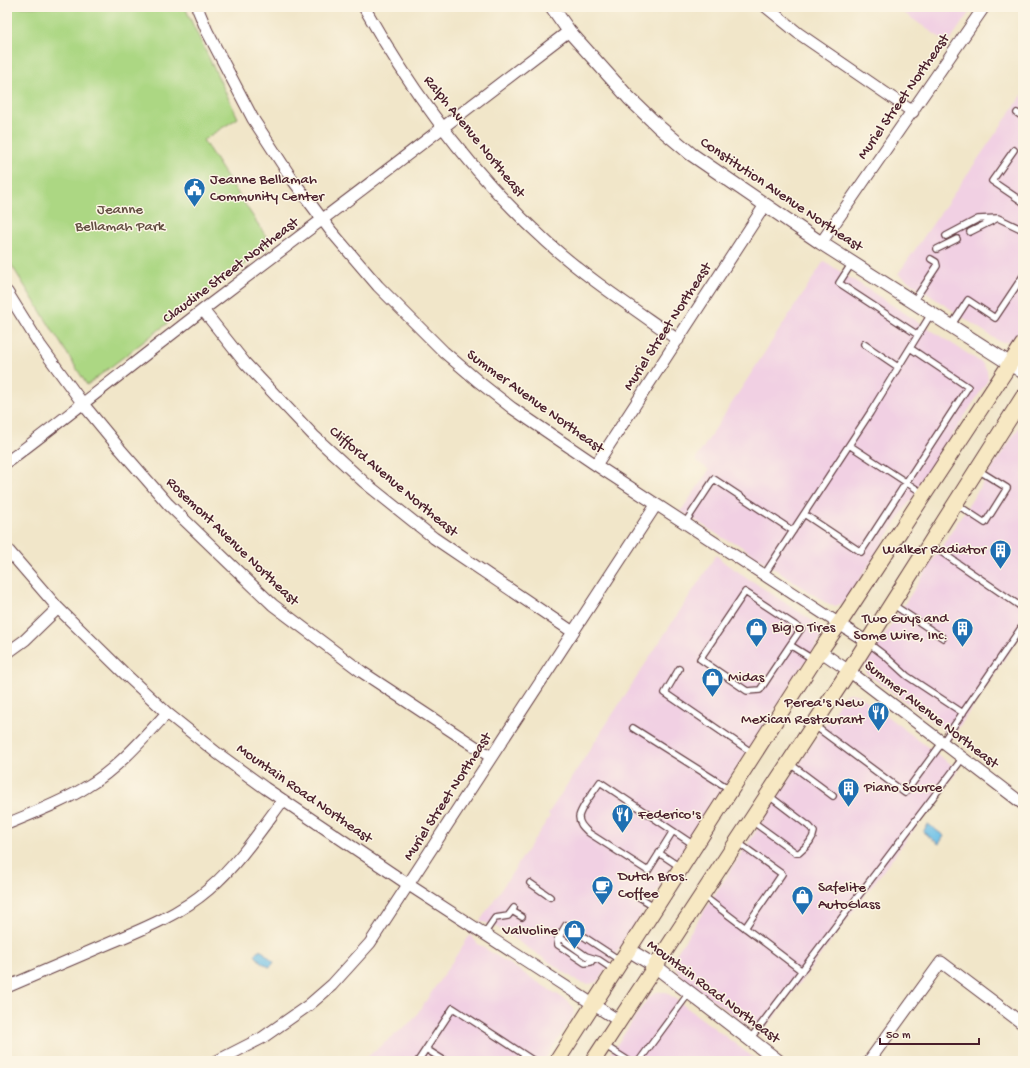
<svg xmlns="http://www.w3.org/2000/svg" width="1030" height="1068" viewBox="0 0 1030 1068" font-family="'Gochi Hand',sans-serif">
<rect width="100%" height="100%" fill="#fcf5e5"/>
<filter id="ink" filterUnits="userSpaceOnUse"><feTurbulence type="fractalNoise" baseFrequency=".025" numOctaves="2"/><feDisplacementMap in="SourceGraphic" scale="8" xChannelSelector="R" yChannelSelector="G"/><feConvolveMatrix kernelMatrix="1 2 1 2 8 2 1 2 1" color-interpolation-filters="sRGB"/></filter>
<filter id="wash" filterUnits="userSpaceOnUse"><feTurbulence type="fractalNoise" baseFrequency=".012" numOctaves="4" result="noise"/><feDisplacementMap in="SourceGraphic" scale="16" xChannelSelector="R" yChannelSelector="G"/><feGaussianBlur stdDeviation="0.9" result="paint"/><feColorMatrix in="noise" values="0 0 0 0 0 0 0 0 0 0 0 0 0 0 0 0 0 1.4 0 .05"/><feComposite in="paint" operator="in"/></filter>
<g filter="url(#wash)">
<rect width="100%" height="100%" fill="#f1e6c9"/>
<path fill="#f1d0e3" d="M895,7H973L948,43Z
M1023,94V326L1016,337L1012,340L1006,342H1000L898,274Z
M824,261L982,363L987,370L988,380L845,602L835,606L829,605L736,543L726,540L681,511L709,470L695,460Z
M1023,421V631L951,739L941,728L866,673L865,665Z
M716,555L725,563L819,625L821,630V638L600,978L595,983L588,984L579,982L495,926L480,921L550,816L548,814Z
M851,693L859,695L958,770L761,1035L684,979L676,969L675,962L676,954L845,694Z
M470,935L478,944L569,1002L574,1009L573,1016L544,1061H362L413,1020Z
M656,992H666L758,1061H606L648,998Z"/>
<path fill="#acd783" stroke="#7b7b57" d="M7,7H185L193,25L238,118L203,140L271,244L87,385L7,258Z"/>
<path fill="#6abfe7" stroke="#5a6f89" d="M928,824L944,836L939,844L923,832Z
M260,949L274,962L272,965L269,967L261,962L255,955Z"/>
</g>
<g filter="url(#ink)">
<g fill="none" stroke-linecap="round" stroke-linejoin="round">
<defs>
<path id="service" d="M1017,113L1023,117
M1014,150L992,181L1023,202
M970,232L996,219
M946,236L978,219L998,218L1023,230
M937,249L957,239
M852,263L839,283L918,335L931,314
M913,302L937,266L936,262L931,259
M951,326L968,300L995,318L1023,276
M864,344L898,367
M849,445L924,494
M956,504L985,523L1007,488L978,470
M804,514L861,552L968,387L910,348
M685,523L714,479L793,531
M931,545L1023,608
M764,575L870,413L918,335
M892,604L943,638
M867,642L884,655L907,676L963,713
M790,645L760,690L747,691L700,659L745,592L801,629L790,645L814,660
M679,669L665,693L754,754
M815,726L905,793L942,743L1023,625
M633,728L731,790
M789,763L833,796
M752,821L796,853H799C805,848 813,840 814,832L810,827L768,795
M673,831L648,871L589,833C584,828 579,824 579,817C580,808 595,790 600,782L694,845
M737,842L782,874L745,928
M659,853L680,867
M530,883L550,897
M636,895L654,906
M702,895L802,971
M512,911L522,917
M484,934L495,918L508,916L514,908
M557,940L558,945L585,963L591,962L593,959
M614,970L599,960L586,956L562,939L557,940L566,925L621,961
M750,1039L962,759
M604,1045L629,1061
M426,1049L445,1061
M418,1061L453,1008L534,1061
M639,1061L689,993"/>
<path id="minor" d="M197,7L207,31L253,119L292,179L331,231L378,286L444,352L479,382L512,408L596,465L867,642
M364,7C413,94 473,175 547,242C588,279 633,308 678,340
M766,7L798,33L913,112
M821,243L984,7
M7,292L40,345L83,404L120,449L168,504L227,561L273,605L362,672L491,757
M203,310L245,363L314,436L364,482L434,538L573,632
M7,462C73,412 138,360 204,309C326,217 448,124 569,31
M596,465L765,205
M7,549L58,608L123,672L167,713L217,753L265,788L409,885L619,1021
M820,651L849,671L1023,804
M7,653L25,640L58,608
M7,824C35,812 63,802 88,786C117,769 144,738 167,713
M7,987C40,973 72,959 105,945C141,930 179,915 209,889C238,864 260,831 283,800
M217,1061L262,1038L309,1005L332,985L370,943L656,505
M869,1061L941,962L1023,1024"/>
<path id="tertiary" d="M552,7L569,31L629,98L659,127L691,154L821,243L1023,372
M629,950L655,966L778,1061"/>
<path id="secondary" d="M557,1061L820,651L839,624L1023,344
M593,1061L849,671L1023,397"/>
</defs>
<use href="#service" stroke="#633d43" stroke-width="8"/>
<use href="#minor" stroke="#633d43" stroke-width="13"/>
<use href="#tertiary" stroke="#633d43" stroke-width="15"/>
<use href="#secondary" stroke="#633d43" stroke-width="17"/>
<use href="#service" stroke="#fff" stroke-width="5.5"/>
<use href="#minor" stroke="#fff" stroke-width="11"/>
<use href="#tertiary" stroke="#fff" stroke-width="13"/>
<use href="#secondary" stroke="#f7e8c3" stroke-width="15"/>
</g>
</g>
<defs>
<symbol id="civic-pin" viewBox="-11 -11 22 30"><path d="M0 17L-7.5 6A9.5 9.5 0 1 1 7.5 6Z" fill="#1f6fb2" stroke="#fcf5e5"/><path d="M-.6-6.5H3V-4.5H.6V-3L4-1V1h2V6H-6V1h2V-1L-.6-3ZM-1.2 2.5V6h2.4V2.5Z" fill="#fff"/></symbol>
<symbol id="building-pin" viewBox="-11 -11 22 30"><path d="M0 17L-7.5 6A9.5 9.5 0 1 1 7.5 6Z" fill="#1f6fb2" stroke="#fcf5e5"/><path d="M-4-6H4V6H1V3H-1V6H-4ZM-2.5-4.3h1.7v1.8h-1.7ZM.8-4.3h1.7v1.8H.8ZM-2.5-1h1.7V.8h-1.7ZM.8-1h1.7V.8H.8Z" fill="#fff"/></symbol>
<symbol id="shop-pin" viewBox="-11 -11 22 30"><path d="M0 17L-7.5 6A9.5 9.5 0 1 1 7.5 6Z" fill="#1f6fb2" stroke="#fcf5e5"/><path d="M-5-2.5h2.3a2.7 3.5 0 0 1 5.4 0H5L5.5 6h-11ZM-1.5-2.5h3a1.5 2.3 0 0 0-3 0Z" fill="#fff"/></symbol>
<symbol id="restaurant-pin" viewBox="-11 -11 22 30"><path d="M0 17L-7.5 6A9.5 9.5 0 1 1 7.5 6Z" fill="#1f6fb2" stroke="#fcf5e5"/><path d="M-5-6h1v4h1v-4h1v4h1v-4h1v5L-1.5 .5V6h-2V.5L-5-1ZM5-6V6H3V1.5H1.5Q1.5-4 5-6Z" fill="#fff"/></symbol>
<symbol id="cafe-pin" viewBox="-11 -11 22 30"><path d="M0 17L-7.5 6A9.5 9.5 0 1 1 7.5 6Z" fill="#1f6fb2" stroke="#fcf5e5"/><path d="M-5.5-4.5H6V0H3Q3 3.5 0 3.5H-2.5Q-5.5 3.5-5.5 0ZM3-3.2v2h1.7v-2ZM-6 4.5H4V6H-6Z" fill="#fff"/></symbol>
</defs>
<g fill-rule="evenodd">
<use href="#civic-pin" x="182" y="176" width="25" height="34"/>
<use href="#building-pin" x="988" y="538" width="25" height="34"/>
<use href="#shop-pin" x="744" y="616" width="25" height="34"/>
<use href="#building-pin" x="950" y="616" width="25" height="34"/>
<use href="#shop-pin" x="700" y="666" width="25" height="34"/>
<use href="#restaurant-pin" x="866" y="700" width="25" height="34"/>
<use href="#building-pin" x="836" y="776" width="25" height="34"/>
<use href="#restaurant-pin" x="610" y="802" width="25" height="34"/>
<use href="#cafe-pin" x="590" y="874" width="25" height="34"/>
<use href="#shop-pin" x="790" y="884" width="25" height="34"/>
<use href="#shop-pin" x="562" y="918" width="25" height="34"/>
</g>
<g text-anchor="middle" dominant-baseline="central" stroke-width="3" stroke-linejoin="round" paint-order="stroke">
<g font-size="15" fill="#4a1f2b" stroke="#fcf5e5">
<text transform="translate(904 97) rotate(-55)">Muriel Street Northeast</text>
<text transform="translate(474 137) rotate(51)">Ralph Avenue Northeast</text>
<text transform="translate(781 195) rotate(34)">Constitution Avenue Northeast</text>
<text transform="translate(231 271) rotate(-37)">Claudine Street Northeast</text>
<text transform="translate(668 327) rotate(-57)">Muriel Street Northeast</text>
<text transform="translate(535 402) rotate(36)">Summer Avenue Northeast</text>
<text transform="translate(393 482) rotate(40)">Clifford Avenue Northeast</text>
<text transform="translate(232 542) rotate(44)">Rosemont Avenue Northeast</text>
<text transform="translate(931 715) rotate(38)">Summer Avenue Northeast</text>
<text transform="translate(304 794) rotate(35)">Mountain Road Northeast</text>
<text transform="translate(448 797) rotate(-57)">Muriel Street Northeast</text>
<text transform="translate(713 992) rotate(37)">Mountain Road Northeast</text>
</g>
<g font-size="15" fill="#4a1f2b" stroke="#fcf5e5" text-anchor="start">
<text x="210" y="180">Jeanne Bellamah<tspan x="210" dy="17">Community Center</tspan></text>
<text x="986" y="550" text-anchor="end">Walker Radiator</text>
<text x="948" y="619" text-anchor="end">Two Guys and<tspan x="948" dy="17">Some Wire, Inc.</tspan></text>
<text x="772" y="628">Big O Tires</text>
<text x="728" y="678">Midas</text>
<text x="864" y="703" text-anchor="end">Perea's New<tspan x="864" dy="17">Mexican Restaurant</tspan></text>
<text x="864" y="788">Piano Source</text>
<text x="638" y="815">Federico's</text>
<text x="618" y="877">Dutch Bros.<tspan x="618" dy="17">Coffee</tspan></text>
<text x="818" y="888">Safelite<tspan x="818" dy="17">AutoGlass</tspan></text>
<text x="558" y="931" text-anchor="end">Valvoline</text>
</g>
<g font-size="15" fill="#624d41" stroke="#fcf5e5">
<text x="120" y="210">Jeanne<tspan x="120" dy="17">Bellamah Park</tspan></text>
</g>
</g>
<rect width="1030" height="1068" fill="none" stroke="#fcf5e5" stroke-width="24"/>
<path d="M880 1038v6h99v-6" fill="none" stroke="#4a1f2b" stroke-width="2"/>
<text x="886" y="1038" font-size="12" fill="#4a1f2b" stroke="#fcf5e5" stroke-width="3" paint-order="stroke">50 m</text>
</svg>
